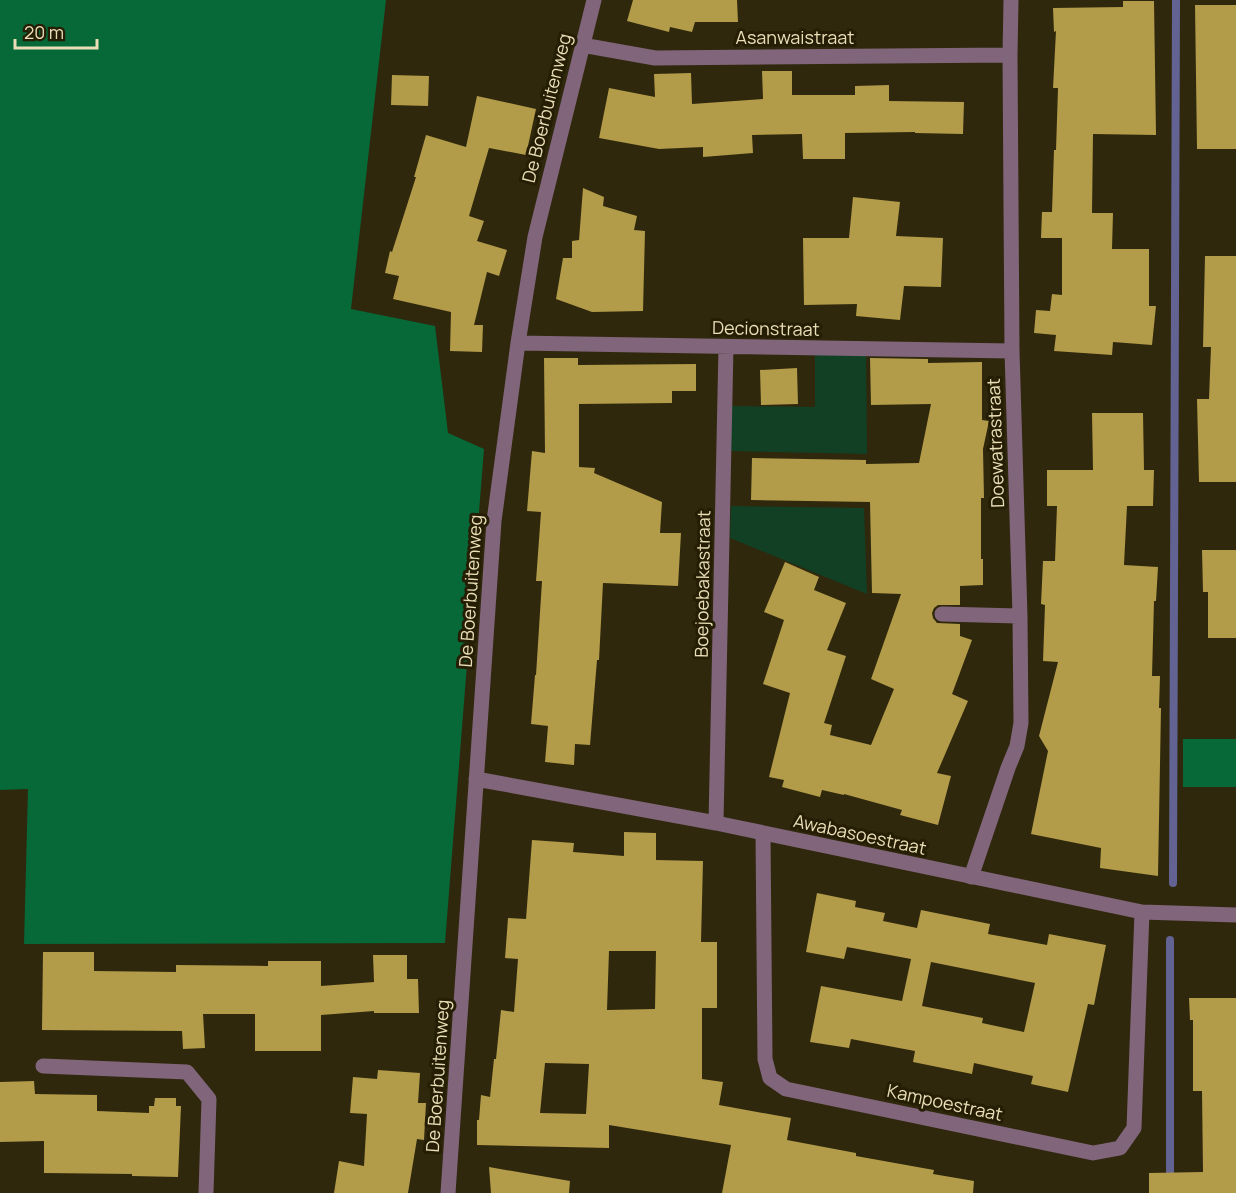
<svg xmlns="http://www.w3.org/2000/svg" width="1236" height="1193" viewBox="0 0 1236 1193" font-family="Manrope,sans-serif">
<rect width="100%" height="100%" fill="#2f280d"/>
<path fill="#124025" d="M815,349H866L867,454L730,451L731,406L815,407Z
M731,506L864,508L867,594L730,538Z"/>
<path fill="#076838" d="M0,0H386L351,309L435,326L448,433L484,449L445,943L24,944L28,789L0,790Z
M1183,739H1236V787H1183Z"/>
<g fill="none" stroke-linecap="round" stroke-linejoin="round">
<path stroke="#626392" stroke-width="8" d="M1173,883L1176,0
M1170,940V1193"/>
</g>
<path fill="#b29b49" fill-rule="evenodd" d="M633,0H737L738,22H695L692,32L670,27L669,32L627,21Z
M1123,1H1154L1156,135L1093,134L1092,213H1113L1112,249H1149V306H1156L1152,345L1113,342L1112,355L1054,351L1056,335L1034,333L1036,310L1050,311L1052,294L1062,295V238H1041L1042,212H1052L1054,150H1056L1058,88H1053L1056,31L1054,32L1053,8L1123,7Z
M1195,5H1236V149H1197Z
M762,71H792V95H855V86L889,85V101L964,102L963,134L915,133V132L845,133V159H803L802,134L752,135L753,153L703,157V147L659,149L599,138L609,88L655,97L654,74L691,73L692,104L763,99Z
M392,75L429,76L428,106L391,105Z
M477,96L536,109L526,155L489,148L469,216L484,221L477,241L507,250L499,276L487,272L474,325H483L482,352L450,351L451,312L393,299L399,276L385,273L390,251L392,252L416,177H414L426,135L466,147Z
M583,188L604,197L603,206L637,216L634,230L645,231L643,311L592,312L556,299L563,258H572V241L579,240Z
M853,197L900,202L896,236L943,238L941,287L904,286L900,320L856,316L857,304L804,305L803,238H849Z
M1205,256H1236V482H1199L1197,399H1209L1211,347H1203Z
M544,358H578V365L696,364V391H672V403L579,404V467L595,468L594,473L662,502L660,533H681L678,586L603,583L599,660H597L590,745L575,744L574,765L545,762L548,726L531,724L535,675H536L542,581H536L541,512L527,511L532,451L545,453Z
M870,358L928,359V363L982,362V420L989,421L983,449L984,498H981V559H983V585L960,586V605H938L934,608L932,613L933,618L937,623L960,624V636L972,640L952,694L968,701L937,773L951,776L938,825L900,815L902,810L844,794V795L822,790L820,797L782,787L784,780L769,777L790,693L763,684L784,620L764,612L785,562L819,577L814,590L846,603L827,650L846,656L824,723L832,725L830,735L871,745L894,689L871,679L901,594L872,593L870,502L751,500L752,458L866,460V464L919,463L931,404L871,405Z
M797,368L798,404L761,405L760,370Z
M1092,413H1143L1144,470H1154L1153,506H1127L1124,565L1158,567L1156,601H1154L1152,676H1160L1159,708H1161L1158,876L1100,868L1101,848L1031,834L1048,751L1039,736L1058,662L1043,661L1045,605L1041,604L1043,561H1055L1057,506H1047V470H1093Z
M1202,550H1236V638H1208V592H1203Z
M624,832L656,833V860L703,861L701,942H717V1008H702V1079L723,1082L719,1105L791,1118L787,1140L856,1153V1156L934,1170L933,1174L974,1181L973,1193H722L731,1145L609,1125V1148L477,1145V1120H479L481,1095L490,1097L494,1059H496L501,1010L514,1012L518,959L505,958L508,918L526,919L532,840L574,843L573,852L624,856ZM609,951H656L655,1009L607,1010ZM545,1063L589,1064L586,1114L540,1113Z
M817,893L856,901L855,907L885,913L883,921L917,928L921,910L990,924L988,934L1047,945L1049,934L1106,945L1094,1005L1088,1004L1068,1092L1031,1084L1033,1076L974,1063L972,1074L913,1062L915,1051L851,1039L849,1048L810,1042L821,986L902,1001L911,959L847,947L844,959L806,952ZM931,962L1035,983L1024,1032L982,1023L983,1018L922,1006Z
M43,952H94V971L176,972V965L268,966V961H321V986L374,982L373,955H407V979H418L419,1013H374V1011L321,1015V1051H255V1014H203L205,1048L183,1049L182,1031L42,1030Z
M1189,998H1236V1193H1149V1173L1203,1172L1202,1091H1193V1020H1190Z
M378,1070L420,1073L418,1103H426L424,1140L417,1139L408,1193H334L339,1161L364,1166L367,1114L350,1113L353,1077L377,1079Z
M34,1081L35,1094L97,1095V1111L149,1113V1106H154L155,1098H176V1106H181L178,1177L132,1176V1174L44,1173V1141L0,1142V1082Z
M489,1167L570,1181L569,1193H491Z"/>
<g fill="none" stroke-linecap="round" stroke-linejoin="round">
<path stroke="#81657b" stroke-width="15" d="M582,45L655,58L1010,55
M518,343L1012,351
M942,614L1020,616
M476,779L716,823L1142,912L1236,915
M716,823L726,347
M763,833L765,1059L770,1078L786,1089L1093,1153L1120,1148L1134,1128L1142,912
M971,877L1008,768L1017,746L1021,723L1020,616L1012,351L1010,55L1011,0
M43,1066L187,1072L209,1099L206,1193
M448,1193L494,521L518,343L535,237L594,0"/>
</g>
<g text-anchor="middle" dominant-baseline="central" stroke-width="6" stroke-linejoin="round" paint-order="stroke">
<g font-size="18" fill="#e9deb7" stroke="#251e04">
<text x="795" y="37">Asanwaistraat</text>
<text transform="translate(546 108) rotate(-76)">De Boerbuitenweg</text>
<text transform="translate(766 328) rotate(1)">Decionstraat</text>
<text transform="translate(995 443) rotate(-92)">Doewatrastraat</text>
<text transform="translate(702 584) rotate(-89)">Boejoebakastraat</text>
<text transform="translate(470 591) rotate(-86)">De Boerbuitenweg</text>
<text transform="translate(860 834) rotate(12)">Awabasoestraat</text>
<text transform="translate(437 1076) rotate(-86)">De Boerbuitenweg</text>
<text transform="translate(945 1102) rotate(12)">Kampoestraat</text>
</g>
</g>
<path d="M15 39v9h82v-9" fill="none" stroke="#e9deb7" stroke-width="3"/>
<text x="24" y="39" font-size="18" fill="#e9deb7" stroke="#251e04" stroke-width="4.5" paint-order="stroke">20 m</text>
</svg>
